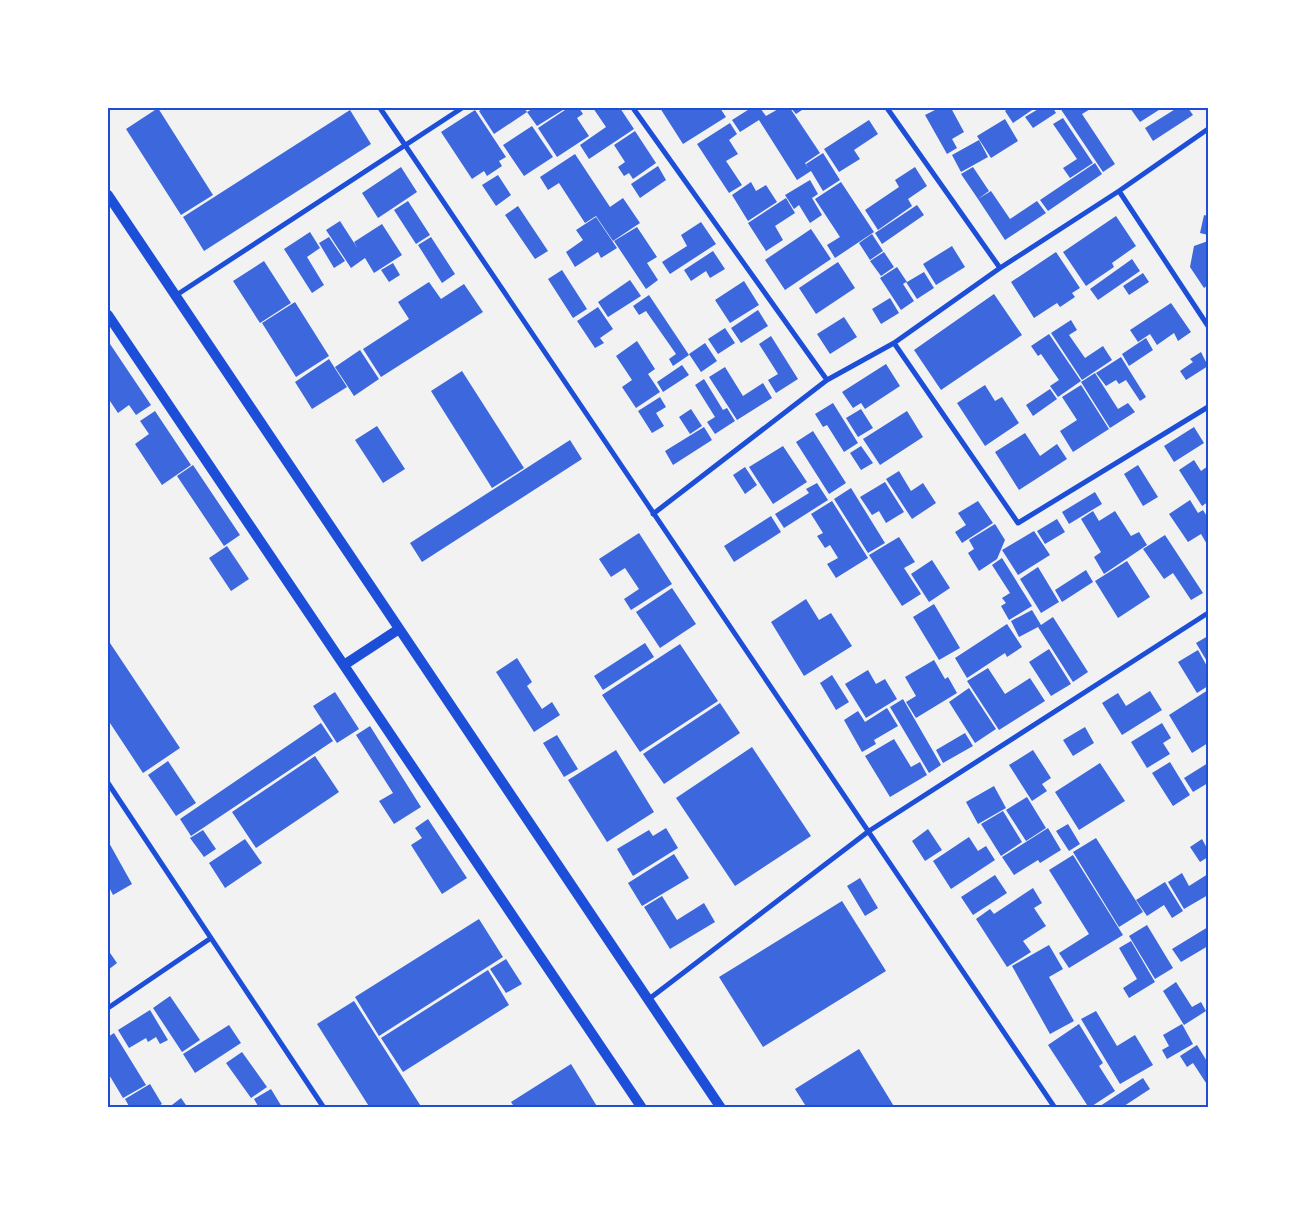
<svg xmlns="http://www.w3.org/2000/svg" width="1316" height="1215" viewBox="0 0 1316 1215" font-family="'Archivo Narrow',sans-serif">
<rect width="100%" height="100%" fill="#f2f2f2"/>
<path fill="#3d67dc" d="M158,108L213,195L181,215L126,129Z
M484,108H524L527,112L494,134L479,111Z
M534,108H566L537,126L527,112Z
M568,108H579L583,114L577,118L589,136L557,157L538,128Z
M593,108H620L634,129L589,159L580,145L606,127Z
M660,108H720L726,117L683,144Z
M751,108H760L766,116L780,108H790L820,153L805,163L808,168L806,164L823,153L840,180L823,191L811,171L797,180L759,120L740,132L732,120Z
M791,108H805L796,114Z
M939,108H951L964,132L952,139L957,148L947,154L925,115Z
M1009,108H1035L1013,123L1005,111Z
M1040,108H1053L1056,113L1033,128L1025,117Z
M1060,108H1092L1082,114L1115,164L1103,172Z
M1130,108H1162L1140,122Z
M1177,108H1188L1193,115L1153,141L1145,128Z
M350,110L371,144L204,251L183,217Z
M475,110L506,157L499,161L502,166L487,176L484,171L472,179L441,132Z
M1063,118L1093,163L1070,178L1063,168L1077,159L1053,124Z
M1005,119L1018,141L991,158L977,136Z
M869,120L878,134L854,150L860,159L839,172L824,149Z
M730,123L737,134L729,140L738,154L726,161L742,185L729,193L697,144Z
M532,126L553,157L524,176L503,145Z
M635,131L656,163L633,179L629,173L624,176L618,167L625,162L614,145Z
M979,140L988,157L961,172L952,155Z
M575,154L610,207L623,198L640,223L613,241L596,216L585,223L559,183L548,190L540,177Z
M1095,163L1102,174L1048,211L1040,200Z
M658,166L666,180L640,198L631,184Z
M401,167L417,192L378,218L362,193Z
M915,167L927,186L908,199L912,206L878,230L865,210L899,187L895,180Z
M973,167L989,191L978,199L961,174Z
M498,175L511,195L496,206L482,185Z
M810,180L818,194L812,198L822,215L810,223L799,205L794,209L785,195Z
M751,182L756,191L766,185L777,202L748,221L732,195Z
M841,182L874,232L835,258L827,245L840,237L815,199Z
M991,191L1010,219L1037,201L1046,213L1005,240L978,199Z
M786,198L795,213L775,226L783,240L766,251L748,223Z
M408,201L430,235L416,244L394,210Z
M917,205L924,215L882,244L875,233Z
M518,206L548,251L535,259L505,215Z
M1204,215L1208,216V235L1200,233Z
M1116,216L1136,246L1112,263L1114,267L1086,286L1063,252Z
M596,217L617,248L601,258L598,252L575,267L566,252L583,240L576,230Z
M340,221L358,249L354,242L382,224L402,255L374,273L365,258L351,268L326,230Z
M701,222L716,244L670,274L662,262L687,246L681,235Z
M637,227L657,257L647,263L658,280L646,289L614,241Z
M811,229L831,259L785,290L765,260Z
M310,232L320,248L307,257L324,285L312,293L284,249Z
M872,234L883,251L870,260L859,243Z
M329,237L345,261L334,268L319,243Z
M431,237L455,274L442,283L418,245Z
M1208,241V285L1204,288L1190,267L1194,246Z
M952,246L965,267L936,285L923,264Z
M713,251L725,269L710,278L706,271L691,281L684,270Z
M884,252L894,267L881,276L870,261Z
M1056,252L1080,288L1072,293L1075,297L1060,307L1057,303L1034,318L1011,282Z
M1132,259L1140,271L1098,300L1090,289Z
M264,261L291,303L260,323L233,281Z
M838,262L855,288L816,314L799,288Z
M393,263L400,275L389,282L381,270Z
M897,267L907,282L924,272L934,288L917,299L906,282L903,284L914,301L901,310L880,278Z
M562,270L587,309L573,318L548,279Z
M1143,273L1149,282L1129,295L1123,286Z
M630,280L641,296L608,317L598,302Z
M744,281L759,305L730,323L715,300Z
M429,282L441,299L464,284L483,312L381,377L363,349L409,319L398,302Z
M994,294L1022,335L941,390L914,350Z
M649,295L689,355L673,366L669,359L676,354L646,311L639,315L633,306Z
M890,298L899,313L881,324L872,309Z
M295,302L329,356L296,377L262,323Z
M1171,303L1191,332L1178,341L1174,333L1157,345L1150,334L1138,342L1130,330Z
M598,307L613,329L600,338L604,343L595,348L577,321Z
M758,310L768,326L741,343L731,328Z
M844,317L857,337L830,354L817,334Z
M1071,320L1077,330L1069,335L1085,358L1103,346L1112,360L1082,380L1051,333Z
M725,328L735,343L718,354L708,339Z
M1049,334L1081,381L1058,397L1050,386L1059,380L1041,354L1038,356L1031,346Z
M771,336L798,379L776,393L768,380L778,374L759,344Z
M1146,338L1153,350L1129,366L1122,354Z
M108,341L151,405L136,415L129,405L118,413L108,398Z
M637,341L655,369L648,374L660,392L636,408L622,387L632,380L616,356Z
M705,343L717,361L701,372L689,354Z
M360,350L379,379L354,396L335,367Z
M1201,352L1208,366L1186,380L1180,371L1193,362L1190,359Z
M1121,357L1146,397L1140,401L1126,380L1119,384L1116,380L1106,386L1096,373Z
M329,359L347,387L312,409L295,382Z
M886,364L900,386L865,409L861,403L853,408L842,392Z
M682,365L689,375L663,392L657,382Z
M725,367L743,396L763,383L772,398L737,420L709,377Z
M462,371L524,468L492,488L431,391Z
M1095,373L1118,409L1128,403L1135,412L1110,428L1081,382Z
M704,379L723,410L727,408L735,421L715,434L707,422L715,417L695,385Z
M985,385L995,401L1002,397L1019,423L985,446L957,403Z
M1081,385L1109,429L1073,452L1060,431L1077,420L1062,397Z
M1050,389L1057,399L1033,416L1026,405Z
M660,397L666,407L656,413L664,426L652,433L638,411Z
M833,403L858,443L844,452L827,425L823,427L815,414Z
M691,409L702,426L690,434L679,417Z
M861,409L873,428L858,437L846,418Z
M155,411L191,465L162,485L135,444L149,434L140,421Z
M907,411L923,437L880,465L863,439Z
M377,426L405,469L383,483L355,440Z
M704,427L712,440L673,465L665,451Z
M1194,427L1204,443L1174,462L1164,446Z
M813,431L846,483L829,494L796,442Z
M1025,433L1040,456L1057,444L1067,459L1019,490L995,452Z
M570,440L582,459L422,562L410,543Z
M783,446L807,482L773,504L749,467Z
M861,446L873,463L861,470L850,453Z
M1194,460L1201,471L1208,466V502L1202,506L1179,470Z
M193,465L240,535L224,546L177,476Z
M1138,465L1158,497L1143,506L1124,474Z
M745,467L757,485L745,494L733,475Z
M899,471L911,491L923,483L936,503L912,519L886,479Z
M885,482L904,512L886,523L879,511L872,515L860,497Z
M817,483L828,500L784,528L775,514L809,493L806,489Z
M851,488L885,543L868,553L834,499Z
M1095,492L1102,504L1069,524L1062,512Z
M1190,500L1198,513L1203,510L1208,518V546L1201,534L1188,542L1169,514Z
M832,501L868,558L836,578L827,564L838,558L830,545L825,548L817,536L823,533L811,514Z
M978,501L993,523L962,543L955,532L966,525L958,513Z
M1093,511L1099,521L1115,511L1131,536L1139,532L1147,545L1104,574L1094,557L1101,552L1081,519Z
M771,516L781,532L734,562L724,546Z
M1057,519L1065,532L1045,544L1037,531Z
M995,524L1005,540L997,559L979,571L968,553L974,549L969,540Z
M1034,531L1050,555L1018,575L1002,550Z
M639,533L672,584L631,610L624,599L639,589L625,568L611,577L599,559Z
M1165,535L1203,593L1191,600L1173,573L1164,579L1143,549Z
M899,537L915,562L904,568L921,594L902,606L869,555Z
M227,546L249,579L231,591L209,558Z
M1002,558L1032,606L1009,620L1001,606L1006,603L1002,598L1010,593L992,565Z
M932,560L950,588L929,602L911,574Z
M1127,561L1150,597L1118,618L1095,581Z
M1038,567L1059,602L1041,613L1020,579Z
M1086,570L1093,582L1062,602L1055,590Z
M672,588L696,624L660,648L636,612Z
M806,599L819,620L831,613L852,646L804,676L771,622Z
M934,604L960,648L939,660L913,617Z
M1032,610L1041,625L1053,617L1088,672L1073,682L1038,627L1019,637L1011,621Z
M1007,624L1022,647L1007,657L1005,653L967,678L955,658Z
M1208,636V663L1196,643Z
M108,640L180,748L143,773L108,720Z
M645,643L654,657L603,690L594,676Z
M680,644L718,701L640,752L602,695Z
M1049,649L1071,684L1051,696L1029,662Z
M1198,650L1208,668V686L1197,693L1178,662Z
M517,658L532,682L527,686L542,709L552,702L560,715L534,732L496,672Z
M934,660L945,679L948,677L957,693L916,718L906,702L916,696L905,677Z
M988,668L1005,694L1030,678L1045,701L999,730L967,681Z
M868,670L876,684L885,679L897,699L866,718L845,684Z
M832,675L849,702L836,710L820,683Z
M969,688L996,729L975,743L949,702Z
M1208,690V743L1192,753L1169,715Z
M1150,691L1162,710L1122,735L1102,703L1118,693L1126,706Z
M335,692L359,729L337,743L313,706Z
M903,699L941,765L929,773L890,707Z
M720,703L740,733L664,784L643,754Z
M887,708L898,726L874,740L876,744L862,752L844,720L858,711L865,722Z
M321,723L333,741L191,836L180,819Z
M1162,723L1171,738L1163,743L1170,754L1147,768L1131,742Z
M370,726L421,807L394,824L379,801L393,793L356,735Z
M1085,727L1094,743L1073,756L1063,740Z
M965,733L973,746L943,763L936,750Z
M557,735L578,769L564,777L543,743Z
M894,739L911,767L920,762L927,775L890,797L865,756Z
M752,747L811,836L735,886L676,798Z
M616,750L654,812L607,842L568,780Z
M1033,750L1051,778L1042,784L1047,791L1032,801L1009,765Z
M315,756L339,792L256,848L232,812Z
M168,761L196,803L176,816L148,775Z
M1170,762L1190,795L1173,806L1152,773Z
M1100,763L1125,801L1079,830L1055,792Z
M1208,763V783L1193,792L1184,778Z
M994,786L1006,808L978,824L966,802Z
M1027,797L1046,828L1026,841L1006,810Z
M1003,811L1022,842L1001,856L981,824Z
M428,819L467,878L442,894L411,845L422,838L415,828Z
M1068,824L1080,844L1069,851L1056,831Z
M666,828L678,848L633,876L617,849L649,830L653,836Z
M1048,828L1061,850L1040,863L1038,860L1014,875L1002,857Z
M928,829L942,850L925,861L912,841Z
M203,830L216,849L204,857L190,838Z
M969,837L978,851L986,846L995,860L951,889L933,861Z
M1096,838L1143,912L1119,927L1073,852Z
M245,839L262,863L225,888L209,863Z
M1202,839L1208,850V857L1200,862L1190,847Z
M108,841L132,884L113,895L108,885Z
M674,854L689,878L642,906L628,883Z
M1073,855L1123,935L1069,968L1059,953L1089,934L1049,870Z
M1182,873L1189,886L1208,874V895L1184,909L1168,882Z
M995,875L1007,893L973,915L961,897Z
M860,878L878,908L865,916L847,886Z
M1165,882L1183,911L1172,918L1164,905L1147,916L1136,900Z
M1033,888L1042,903L1034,908L1046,926L1023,941L1031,952L1007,967L976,919L990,909L994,914Z
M662,896L677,920L704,903L715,922L670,949L644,907Z
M842,901L886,971L763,1047L719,977Z
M479,919L503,957L379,1036L355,997Z
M1147,925L1173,968L1155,979L1129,936Z
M1208,927V946L1181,962L1172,949Z
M1131,941L1155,982L1129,998L1123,988L1137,979L1119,948Z
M1049,945L1063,969L1049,977L1074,1021L1050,1034L1012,966Z
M108,950L117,963L108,970Z
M506,959L522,984L506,993L490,969Z
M488,970L509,1005L403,1072L381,1038Z
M1176,982L1192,1007L1201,1002L1206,1011L1184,1025L1163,991Z
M170,996L200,1040L182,1052L153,1008Z
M354,1001L422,1108H370L317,1024Z
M150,1010L168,1040L160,1044L156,1037L148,1042L146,1038L129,1048L118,1030Z
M1096,1011L1117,1046L1135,1035L1153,1065L1120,1084L1081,1019Z
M1079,1024L1103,1063L1099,1066L1115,1091L1089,1108L1048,1045Z
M1182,1024L1193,1044L1167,1059L1162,1050L1169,1046L1163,1035Z
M229,1025L241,1043L195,1073L183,1054Z
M114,1033L146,1085L123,1098L108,1073V1037Z
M1197,1045L1208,1063V1086L1193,1063L1187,1067L1180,1056Z
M859,1049L895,1108H807L795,1089Z
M242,1052L267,1087L251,1098L226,1063Z
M571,1064L598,1108H515L511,1102Z
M1143,1078L1150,1089L1121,1108H1097Z
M150,1084L162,1104L155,1108H130L125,1099Z
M271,1089L282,1107L256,1108L258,1106L254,1099Z
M181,1098L188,1108H168Z"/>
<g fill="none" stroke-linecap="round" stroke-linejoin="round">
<path stroke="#1d4ed8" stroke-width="5" d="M380,108C604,441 831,773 1055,1108
M633,108L827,380
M887,108L1000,268
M1119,191L1208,326
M175,296L462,108
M894,343L1018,523L1208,407
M653,514L827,380L894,343L1000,268L1119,191L1208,129
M108,783L324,1108
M649,999L869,831L1208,613
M108,1008L211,938"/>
<path stroke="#1d4ed8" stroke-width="10" d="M108,195L721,1108
M108,315L642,1108
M344,665L399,629"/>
</g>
<rect width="1316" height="1215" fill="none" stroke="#ffffff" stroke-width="218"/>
<rect x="109" y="109" width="1098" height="997" fill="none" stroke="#1d4ed8" stroke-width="2"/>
</svg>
